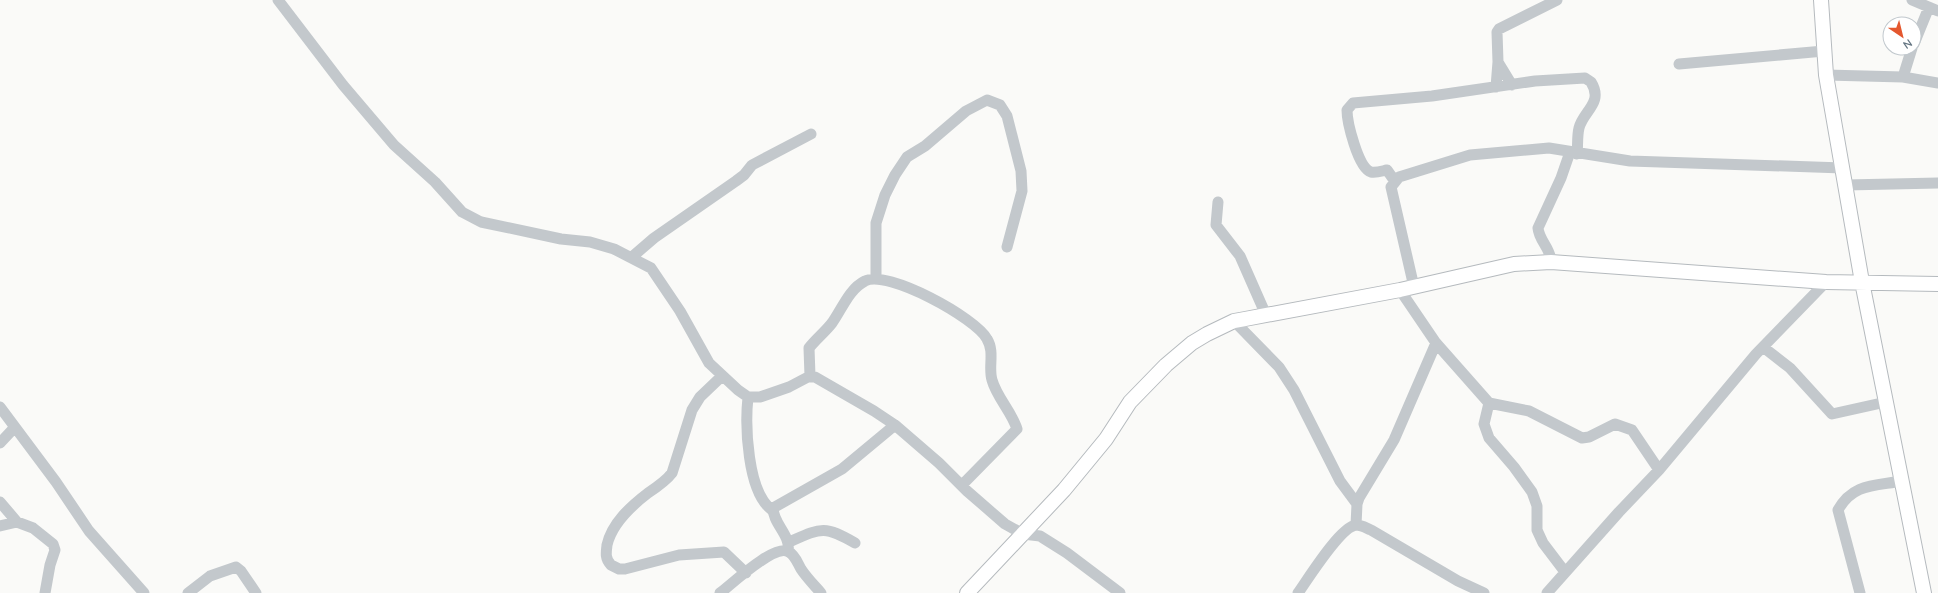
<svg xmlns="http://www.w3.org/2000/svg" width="1938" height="593" viewBox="0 0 1938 593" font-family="Quicksand,sans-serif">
<rect width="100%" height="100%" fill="#fafaf8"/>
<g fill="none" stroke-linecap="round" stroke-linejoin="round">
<defs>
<path id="major" d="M1821,0L1826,75L1862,282L1924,593
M967,593L1064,490L1106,439L1130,402L1166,365L1192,343L1207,334L1234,321L1245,319L1400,290L1514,264L1551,262L1826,282L1938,284"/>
</defs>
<use href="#major" stroke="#b5babe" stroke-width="16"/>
<path stroke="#c3c8cc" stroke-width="11" d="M278,0L343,85L394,145L435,182L462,212L481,222L561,239L590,242L614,249L651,268L680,311L709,363L738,390L748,397H760L789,387L808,377H815L874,411L895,425L939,463L967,491L1005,524L1023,534L1040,536L1067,553L1120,593
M1912,0L1938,11
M1914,44L1929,7
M1498,62L1512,85
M1679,64L1824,51
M1826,75L1903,77L1938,83
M1903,77L1912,48
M1496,87L1498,62L1497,32L1499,29L1557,0
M1394,180L1387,170C1382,171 1376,173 1371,172C1358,168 1347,122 1347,110L1353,103L1432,96L1535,81L1585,78L1591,82C1604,103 1583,111 1579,128C1577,136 1578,146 1577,154
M1846,185L1938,183
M1218,202L1216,225L1240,256L1266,315
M632,257L654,238L736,181L744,175L752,165L811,134
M1551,262C1551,248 1539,241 1538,228L1561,178L1570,152
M876,278V223L885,195L895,175L907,157L925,146L966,111L987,100L1000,105L1007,116L1021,171L1022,191L1007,247
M1414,287L1391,187L1399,177L1470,155L1549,148L1630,161L1843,168
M1400,290L1436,343L1489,403L1529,411L1582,438L1589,437L1615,424L1632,430L1659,470
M1234,321L1279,367L1294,390L1340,481L1357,504
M1763,347L1790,368L1832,414L1886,402
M722,376L700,397L692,410L672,473C666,481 657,487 648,493C631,506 612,523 607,545C606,553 605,559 611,565L619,569H625L679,555L724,552L746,573
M810,376L809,348C816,339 825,332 832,323C842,309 849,289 865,281C887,269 976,318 987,339C995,352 988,367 992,380C997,398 1012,412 1017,429L962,485
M748,397C745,425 747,492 772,510
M1489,403L1484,424L1489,438L1514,467L1532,492L1537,506V530L1543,543L1565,572
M0,407L56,482L89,531L144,593
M0,443L15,427
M0,502L17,522
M1356,525L1357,504L1359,498L1394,440L1436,343
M0,526L17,522L33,528L53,544L55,550L50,565L45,593
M789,542C821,528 824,525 855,543
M788,551C791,535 773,524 773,508L842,469L895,425
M188,593L210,576L236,567L241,571L256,593
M720,593C732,584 775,543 789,552C795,555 798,564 801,569C807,578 814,585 821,593
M1298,593C1308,579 1340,527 1356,525C1362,525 1366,528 1371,530L1458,581L1484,593
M1547,593L1619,512L1659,470L1756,354L1826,282
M1860,593L1838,510C1853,483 1875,486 1902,481"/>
<use href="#major" stroke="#fff" stroke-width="14"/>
</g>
<g transform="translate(1902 36) rotate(145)"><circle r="19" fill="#ffffff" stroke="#c1c8cd"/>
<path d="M0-3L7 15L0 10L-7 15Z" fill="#e4572e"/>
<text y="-6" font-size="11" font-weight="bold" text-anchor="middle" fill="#657683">N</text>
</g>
</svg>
